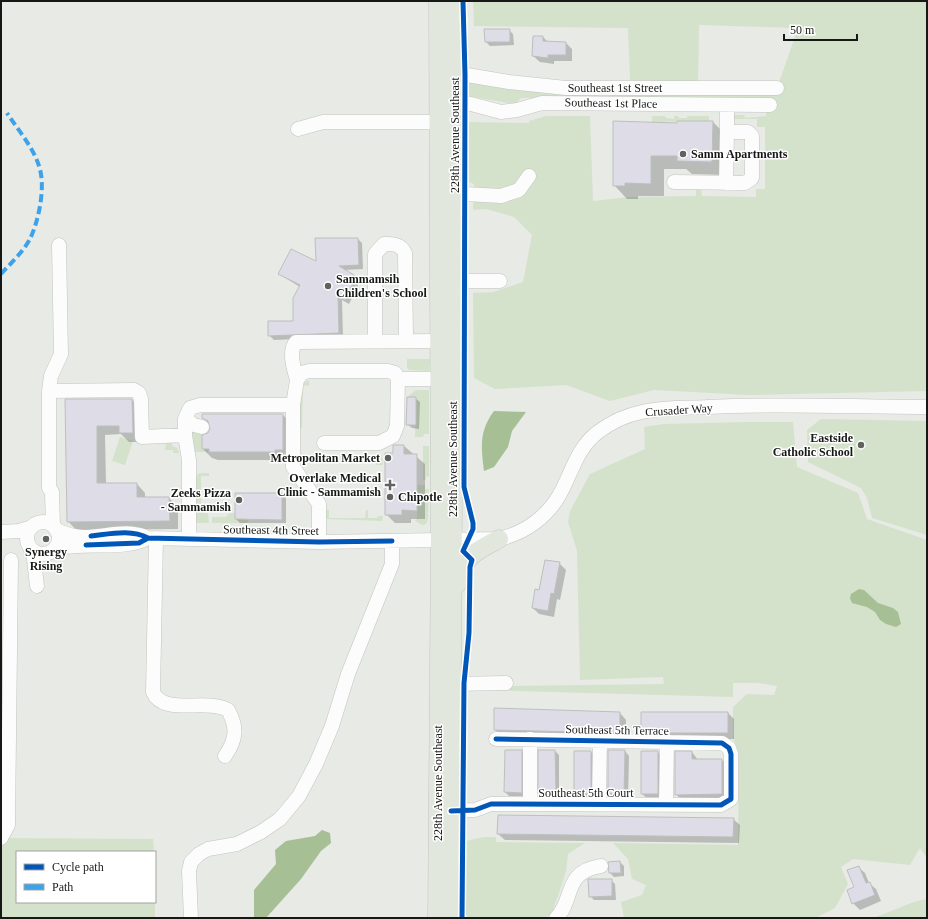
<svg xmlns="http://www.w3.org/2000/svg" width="928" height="919" viewBox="0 0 928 919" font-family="'Times New Roman',serif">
<rect width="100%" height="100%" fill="#e7eae5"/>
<path fill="#d4e2cb" d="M473,1H927V391L749,395L654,390L610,401L566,385L495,389L474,378L473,293L493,292L523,282L532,235L514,217L486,209L473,210L474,184L469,182L468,122L529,123V121L546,116H590L593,201L629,197L696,196V188L701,189L702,196L756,197V189H765V127H757V119H734L733,115H744L745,118L766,116L767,108L771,110L774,99L610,98V92L776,91L798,28L699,25L698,82L630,80L628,28L474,26Z
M468,80L597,94L601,97L521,98L515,104L468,96Z
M652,116H665L666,118L674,119V116H678L679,118H687V116H709V121L652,122Z
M407,359H430L429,371L409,370L407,367Z
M309,380V386L303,385L302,428L299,427V405L303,384Z
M416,390H429V434H424L423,437H415L416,398L407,397Z
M821,419L927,421V535L872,518L867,498L861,488L808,462L807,430Z
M746,422H793L797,467L858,493L867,519L927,540V858L920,848L910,865L853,859L841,867L848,884L835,908L815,918H624L621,902L642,895L646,885L632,879L628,859L613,843L738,845L739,753L733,738V707L747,694L774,695L777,686L759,683H733V697L479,690L506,686L664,684L663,677L580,680L577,551L568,522L570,511L590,474L645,449L644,427L663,424Z
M190,429L202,432V449H209V452H194Z
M120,437L133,441L125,465L112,461Z
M172,442V446L177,448L179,453H173V450H165L166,443Z
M423,446H429V476L426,477V480H423Z
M336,455H382L383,465H376V457Z
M199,473H209V476H201V512L208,513L209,523H194L195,478Z
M417,485H425V489H429L428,519L426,524L422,525L415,521L417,518Z
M326,510H329V518H365L366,510H368V518H377L378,516H383L382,521L326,519Z
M229,513H235V519H248V523H212V517H226Z
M484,837H496V842L585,843L568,854L566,872L551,916L536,918L467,917L465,911L466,841Z
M1,838L153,839L154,852H17V902H155V918H1Z
M927,899V918H872C891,913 907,902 927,899Z"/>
<path fill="#a7bf94" d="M494,411L526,412L512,431L508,447L494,467L484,471C481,447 479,431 494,411Z
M859,589L864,590L878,603L893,608L898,612L901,624L896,627L886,624L880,620L875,612L867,607L852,603L850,598L851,594Z
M322,830L330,833L331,843L321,851L301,879L266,918H254V890L276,864L275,850L286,841L315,836Z"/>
<path fill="#0003" d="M509,30L513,34L514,45L490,46L486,42Z
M534,37H543L548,42L566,43L572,49V61H554V64L540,62L533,56Z
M713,122L726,135L725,175L692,174L686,169H664V196H638V199H627L614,185L678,124Z
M358,239L362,243L363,269L344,270L358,280V286L349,304L342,300L343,337L274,340L269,335L294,322L300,287L279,274L317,263Z
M415,398L420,402L419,429L412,428L407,424Z
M66,400H132L140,408L142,442H129L121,434L105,435L106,484H137L145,493V498H169L178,507V529L76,530L68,521Z
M282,414L291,423V458H283V460H218L212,458L203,449L211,429L210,425L203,418Z
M404,446L425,464V519H411V523H395L386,514L394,454Z
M281,494L286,498V523H240L236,519Z
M559,563L566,570L560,600L557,599L554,617L539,614L533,608L540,591Z
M620,713L626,720V739L502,736L495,730Z
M728,713L734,719V739H648L642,733Z
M506,751H521L525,755V796H509L505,792Z
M555,751L559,755V797L544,796L540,792Z
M625,751L629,756L628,797H613L609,793Z
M591,752L595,756L594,797H579L575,793Z
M658,752L664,759V800H649L642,794Z
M692,752L698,760H722L729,766V800L682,801L676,794Z
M733,819L740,825L739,843L505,840L498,834Z
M620,862L624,866V876L614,877L610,873Z
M858,867L865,873L869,883L876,889L881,901L860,910L853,903Z
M611,880L615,884L616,900H594L590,896Z"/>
<path fill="#dedde7" stroke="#bdbfbe" d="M484,29H510V42H485Z
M533,36H543V41L566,42V55H548V58L532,56Z
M613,121L677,123V121H713L712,162L677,161V156H651V184L625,183V186H613Z
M315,238H358L359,265L339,266L354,275V281L345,300L338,297L339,333L268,336V321H293V298L300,285L278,274L291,249L316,261Z
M407,397H416V425H406Z
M65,399H132L133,433H119V426H97V483H137V497H169L170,521L67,522Z
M202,414H283V450H275V452H209V449H202V435L208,433L210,429L208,421L202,418Z
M393,445H404V454H417V511L402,510V515H385V453H393Z
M235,493H282V520L235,519Z
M545,560L560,562L554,594L551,593L548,611L532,608L535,589L539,590Z
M494,708L620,712V733L494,730Z
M641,712H728V733H641Z
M505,750H522V793L504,792Z
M538,750H555L556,793H538Z
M608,750H625L624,794L608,793Z
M574,751H591V794L574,793Z
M641,751H658V794H641Z
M675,751H692V759H722V794L675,795Z
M498,815L734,818L733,837L497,834Z
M620,861L621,873H609L608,862Z
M859,866L866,883L870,882L875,895L852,904L847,890L854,887L847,870Z
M588,879H612V896L589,897Z"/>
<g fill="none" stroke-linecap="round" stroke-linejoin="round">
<defs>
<path id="minor" d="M455,73L509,82L566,88H777
M455,104H471L501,112L517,110L542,103L770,105
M298,129L323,122H439
M674,182L745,183L752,178V136L748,132H727V105
M726,183L727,132
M445,188L455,189L465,194L501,196L519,190L529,176
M454,281H500
M375,340V254L384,244C393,244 401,244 405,253L406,340
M398,379H440
M297,380C294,370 288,351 296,342L440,341
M49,391L134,390L139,393L141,399L142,437L185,435V419L190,408L200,405H293
M185,419L194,425L202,427
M185,435L189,460V538
M27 538a16 16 0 1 1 32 0a16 16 0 1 1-32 0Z
M53,526L52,492L49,488V391L51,376L61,354L59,245
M56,530C65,534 74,537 84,537C106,537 127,528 148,538L319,542L499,539C525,533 547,517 560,494C572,472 577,448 598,432C610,423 627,415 642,412C663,407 687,408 708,407C781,403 854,407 927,407
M1,532L19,531L32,527
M156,538L153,692C163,716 206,698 228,710C238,728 236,740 225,756
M319,542V504L293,467V405L297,380L302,373L309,371H388L395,373L398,379L397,426L393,436L379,443H324
M54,549C83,541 125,551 148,538
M33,551L37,586
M452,684L506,683
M599,803L600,740
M530,804V739
M666,804L667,741
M451,811L475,810L491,804H497L721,805L731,799V754L729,748L722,743L496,739
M1,838L8,825L11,560
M191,918L189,871L191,862L199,854L208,849L237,844L261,832L280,819L299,796L316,764L332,726L348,674L392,564V541
M556,918C575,900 562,872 601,866"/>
<path id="major" d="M457,584C465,555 473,553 499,539
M437,918L440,540L438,1
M451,918L455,73L454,1"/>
</defs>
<use href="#minor" stroke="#c2c4c0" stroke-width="15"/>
<use href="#major" stroke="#c3c5c2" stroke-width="19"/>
<use href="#minor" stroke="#fbfcfb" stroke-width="14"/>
<use href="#major" stroke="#e2e7de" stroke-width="18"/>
<path stroke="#3da2ea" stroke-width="4" stroke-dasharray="8 4" stroke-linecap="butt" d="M1,274C11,263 23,252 30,239C39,220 46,186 39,166C33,147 18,130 7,113"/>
<defs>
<path id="cycleway" d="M91,536C110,534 131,529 148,538L319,542L392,541
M86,545L139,543L148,538
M451,811L475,810L491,804H497L721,805L731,799V754L729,748L722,743L496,739
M462,918L464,683L469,633L470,567L472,560L463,551L473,529V523L464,487L465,75L463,1"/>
</defs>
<use href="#cycleway" stroke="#fff" stroke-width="8"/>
<use href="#cycleway" stroke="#0057b8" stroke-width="5"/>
</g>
<g fill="#5f625e" stroke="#fff" stroke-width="1.5">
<circle cx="683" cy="154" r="4"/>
<circle cx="328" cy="286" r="4"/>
<circle cx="861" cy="445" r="4"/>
<circle cx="388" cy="458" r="4"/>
<path d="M388 479h4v4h4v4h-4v4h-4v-4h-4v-4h4z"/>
<circle cx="390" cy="497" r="4"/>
<circle cx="239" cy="500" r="4"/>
<circle cx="46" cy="539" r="4"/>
</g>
<g text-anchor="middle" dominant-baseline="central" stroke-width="3" stroke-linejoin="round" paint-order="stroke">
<g font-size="12" fill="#161815" stroke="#fff">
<text x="615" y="88">Southeast 1st Street</text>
<text transform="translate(611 103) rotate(1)">Southeast 1st Place</text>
<text transform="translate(455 135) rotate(-90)">228th Avenue Southeast</text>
<text transform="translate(679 410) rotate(-4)">Crusader Way</text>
<text transform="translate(453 459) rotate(-90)">228th Avenue Southeast</text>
<text transform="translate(271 530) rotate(1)">Southeast 4th Street</text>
<text transform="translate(617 730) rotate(1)">Southeast 5th Terrace</text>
<text transform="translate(438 783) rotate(-90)">228th Avenue Southeast</text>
<text x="586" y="793">Southeast 5th Court</text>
</g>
<g font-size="12" font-weight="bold" fill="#161815" stroke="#fff" text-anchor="end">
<text x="691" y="154" text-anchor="start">Samm Apartments</text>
<text x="336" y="279" text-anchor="start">Sammamsih<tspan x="336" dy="14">Children's School</tspan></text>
<text x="853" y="438">Eastside<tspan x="853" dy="14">Catholic School</tspan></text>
<text x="380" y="458">Metropolitan Market</text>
<text x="381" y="478">Overlake Medical<tspan x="381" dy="14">Clinic - Sammamish</tspan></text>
<text x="231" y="493">Zeeks Pizza<tspan x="231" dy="14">- Sammamish</tspan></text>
<text x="398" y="497" text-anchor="start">Chipotle</text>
<text x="46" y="552" text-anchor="middle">Synergy<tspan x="46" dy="14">Rising</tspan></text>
</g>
</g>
<rect width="928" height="919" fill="none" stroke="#161815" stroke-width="4"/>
<rect x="16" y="851" width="140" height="52" fill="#ffffff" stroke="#a2a3a1"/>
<rect x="24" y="864" width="20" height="6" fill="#0057b8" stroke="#a2a3a1"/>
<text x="52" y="871" font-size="12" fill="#161815">Cycle path</text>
<rect x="24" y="884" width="20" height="6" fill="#3da2ea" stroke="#a2a3a1"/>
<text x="52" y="891" font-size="12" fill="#161815">Path</text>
<path d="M784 34v6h73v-6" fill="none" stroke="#161815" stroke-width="2"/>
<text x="790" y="34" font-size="12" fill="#161815" stroke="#ffffff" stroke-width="3" paint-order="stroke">50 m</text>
</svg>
